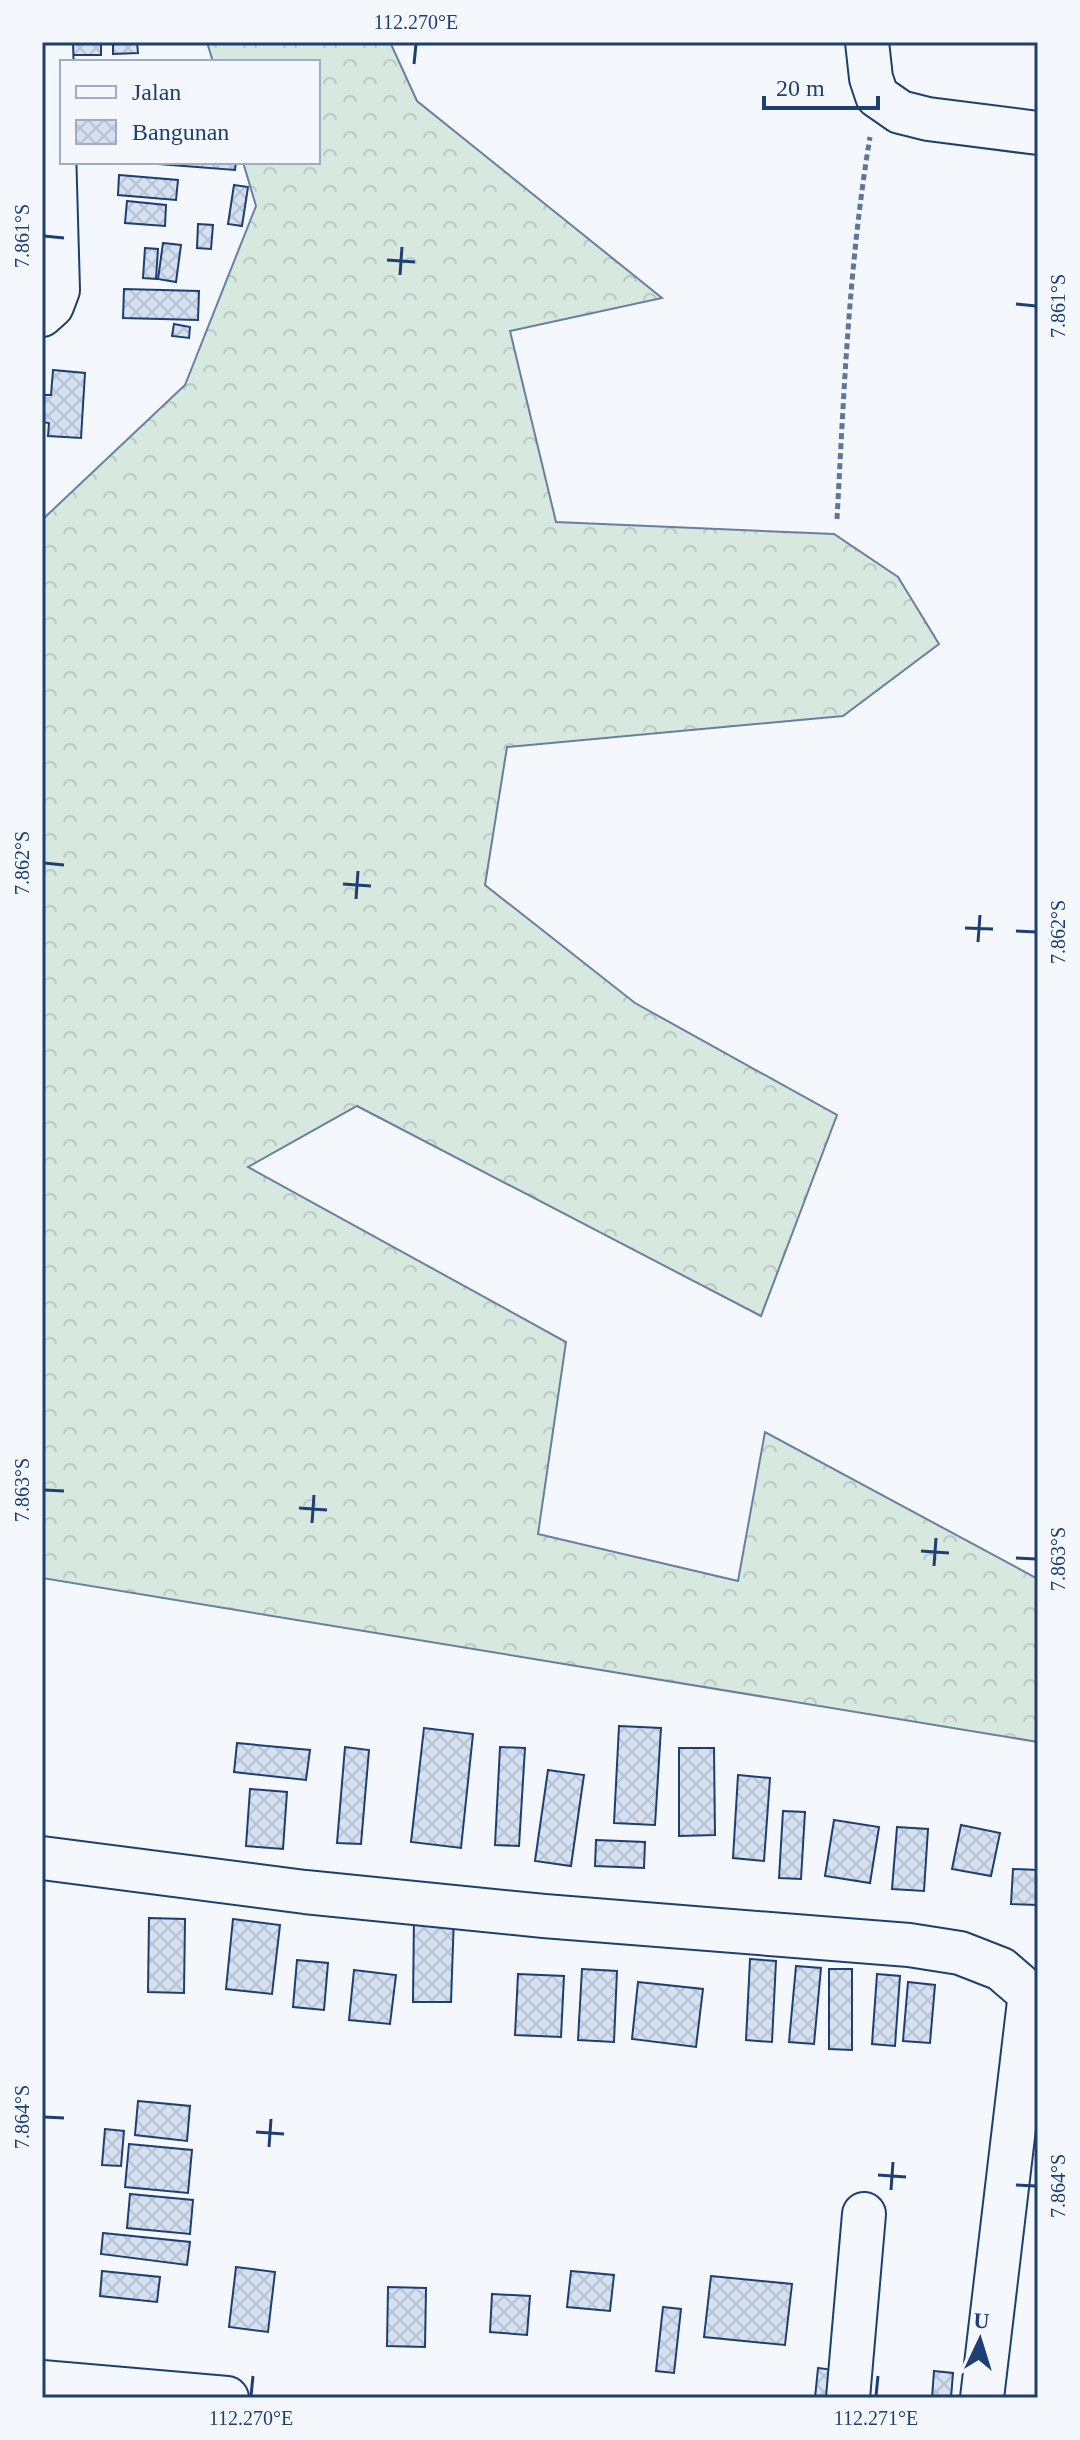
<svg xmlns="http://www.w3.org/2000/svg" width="1080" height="2440" viewBox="0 0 1080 2440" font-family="'Times New Roman',serif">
<defs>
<pattern id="forest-crowns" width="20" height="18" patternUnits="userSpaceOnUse" patternTransform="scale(2)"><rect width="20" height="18" fill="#d7e8df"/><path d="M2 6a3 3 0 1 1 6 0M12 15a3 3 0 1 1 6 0" fill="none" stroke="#b8c8c3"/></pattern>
<pattern id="building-cross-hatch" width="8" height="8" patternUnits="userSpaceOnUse" patternTransform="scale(2)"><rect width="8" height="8" fill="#d5e0f0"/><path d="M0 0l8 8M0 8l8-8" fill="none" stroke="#b6c1d1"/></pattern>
</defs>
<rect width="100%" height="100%" fill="#f4f7fb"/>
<path fill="url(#forest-crowns)" stroke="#687fa3" stroke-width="2" d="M207,42H390L417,101L662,298L510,331L556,522L834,534L898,577L939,644L843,716L507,747L485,885L635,1003L837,1115L761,1316L357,1106L248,1167L566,1342L538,1534L738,1581L765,1432L1038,1579V1742L42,1578V520L185,385L256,206L243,162H318V62H213Z"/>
<path fill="url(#building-cross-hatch)" stroke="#1d3f73" stroke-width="2" d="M58,42H101V55H58Z
M113,42H137L138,53L113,54Z
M132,162H236L235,170Z
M119,175L178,180L176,200L118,195Z
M234,185L248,187L242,226L228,224Z
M127,201L166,205L165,226L125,223Z
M198,224L213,225L211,249L197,248Z
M163,243L181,245L176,282L158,279Z
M145,248L158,249L156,279L143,278Z
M124,289L199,291L198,320L123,318Z
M174,324L190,327L189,338L172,336Z
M53,370L85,373L81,438L48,436L49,423L42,422V395H51Z
M619,1726L661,1728L655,1825L614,1823Z
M424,1728L473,1734L461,1848L411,1842Z
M237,1743L310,1750L306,1780L234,1772Z
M345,1747L369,1750L361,1844L337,1843Z
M500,1747L525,1748L519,1846L495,1845Z
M679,1748H714L715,1835L679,1836Z
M548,1770L584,1775L571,1866L535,1861Z
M738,1775L770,1778L764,1861L733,1858Z
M250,1789L287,1792L283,1849L246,1846Z
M783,1811L805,1812L801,1879L779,1878Z
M834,1820L879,1827L870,1883L825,1876Z
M961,1825L1000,1833L991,1876L952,1869Z
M897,1827L928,1829L924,1891L892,1889Z
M596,1840L645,1842L644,1868L595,1866Z
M1013,1869L1038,1870V1905L1011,1904Z
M414,1915L454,1916L451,2002H413Z
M149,1918L185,1919L184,1993L148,1992Z
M233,1919L280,1925L272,1994L226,1989Z
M750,1959L776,1961L772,2042L746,2040Z
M297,1960L328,1963L324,2010L293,2007Z
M796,1966L821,1968L814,2044L789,2042Z
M582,1969L617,1971L614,2042L578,2040Z
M829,1969H852V2050L829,2049Z
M354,1970L396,1975L390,2024L349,2020Z
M518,1974L564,1976L561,2037L515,2035Z
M877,1974L900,1976L895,2046L872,2044Z
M638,1982L703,1989L696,2047L632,2039Z
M908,1982L935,1985L930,2043L903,2041Z
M138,2101L190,2106L187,2141L135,2135Z
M105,2129L124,2131L121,2166L102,2165Z
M129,2144L192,2150L188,2193L125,2187Z
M130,2194L193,2200L190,2234L127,2228Z
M103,2233L190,2242L187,2265L101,2254Z
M236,2267L275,2272L268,2332L229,2327Z
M102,2271L160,2277L157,2302L100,2296Z
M571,2271L614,2275L610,2311L567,2307Z
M711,2276L792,2284L785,2345L704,2337Z
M388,2287L426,2288L425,2347L387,2346Z
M492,2294L530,2296L527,2335L490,2332Z
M663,2307L681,2309L674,2373L656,2371Z
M818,2368L834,2370L831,2398H815Z
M934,2371L953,2373L951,2398H932Z"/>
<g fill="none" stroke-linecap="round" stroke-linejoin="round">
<defs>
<path id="minor" d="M867,42L871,78L877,96L900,112L928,119L1038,133
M42,315L52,306L58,290L51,42
M42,1858L305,1892L544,1916L909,1945L960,1953L1001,1969L1038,2001
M42,2382L227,2398
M848,2398L864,2214
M982,2398L1030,1993"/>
</defs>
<use href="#minor" stroke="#1d3f73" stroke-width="46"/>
<path stroke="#5e769c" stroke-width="5" stroke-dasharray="6 4" stroke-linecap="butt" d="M837,519C844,391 849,263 870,137"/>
<use href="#minor" stroke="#f4f7fb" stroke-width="42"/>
</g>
<path fill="none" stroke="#1d3f73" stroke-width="3" d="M414,64L416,44M44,236L64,238M387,260L415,262M400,275L402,247M1016,304L1036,306M44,863L64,865M343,884L371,886M356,899L358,871M965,928L993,929M1016,931L1036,932M978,942L980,915M44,1490L64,1491M299,1508L327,1510M312,1523L314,1495M921,1551L949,1553M1016,1558L1036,1559M934,1566L936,1538M44,2117L64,2118M256,2132L284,2134M269,2147L271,2119M878,2175L906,2177M1016,2185L1036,2186M891,2190L893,2162M251,2396L253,2376M876,2396L878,2376"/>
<rect width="1080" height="2440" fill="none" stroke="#f4f7fb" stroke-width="88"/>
<rect x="60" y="60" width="260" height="104" fill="#f4f7fb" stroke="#9eadc5" stroke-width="2"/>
<rect x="76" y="86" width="40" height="12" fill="#f4f7fb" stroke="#9eadc5" stroke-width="2"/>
<text x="132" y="100" font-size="24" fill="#1d3f73">Jalan</text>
<rect x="76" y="120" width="40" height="24" fill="url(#building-cross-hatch)" stroke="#9eadc5" stroke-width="2"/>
<text x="132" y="140" font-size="24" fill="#1d3f73">Bangunan</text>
<g transform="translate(980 2340) rotate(4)" stroke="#f4f7fb" stroke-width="6" paint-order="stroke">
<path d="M0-6L14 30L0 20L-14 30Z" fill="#1d3f73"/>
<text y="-12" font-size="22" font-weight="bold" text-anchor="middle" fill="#1d3f73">U</text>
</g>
<path d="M764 96v12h114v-12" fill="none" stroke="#1d3f73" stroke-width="4"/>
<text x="776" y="96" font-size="24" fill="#1d3f73" stroke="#f4f7fb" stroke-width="6" paint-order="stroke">20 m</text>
<rect x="44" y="44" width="992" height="2352" fill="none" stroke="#1d3f73" stroke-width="3"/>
<g font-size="20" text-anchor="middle" fill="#1d3f73">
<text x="416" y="29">112.270°E</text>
<text transform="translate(22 236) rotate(-90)" y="7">7.861°S</text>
<text transform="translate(1058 306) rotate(-90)" y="7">7.861°S</text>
<text transform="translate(22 863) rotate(-90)" y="7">7.862°S</text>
<text transform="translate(1058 932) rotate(-90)" y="7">7.862°S</text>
<text transform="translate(22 1490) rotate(-90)" y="7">7.863°S</text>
<text transform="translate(1058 1559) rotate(-90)" y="7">7.863°S</text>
<text transform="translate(22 2117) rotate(-90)" y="7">7.864°S</text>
<text transform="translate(1058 2186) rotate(-90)" y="7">7.864°S</text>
<text x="251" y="2425">112.270°E</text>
<text x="876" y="2425">112.271°E</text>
</g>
</svg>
